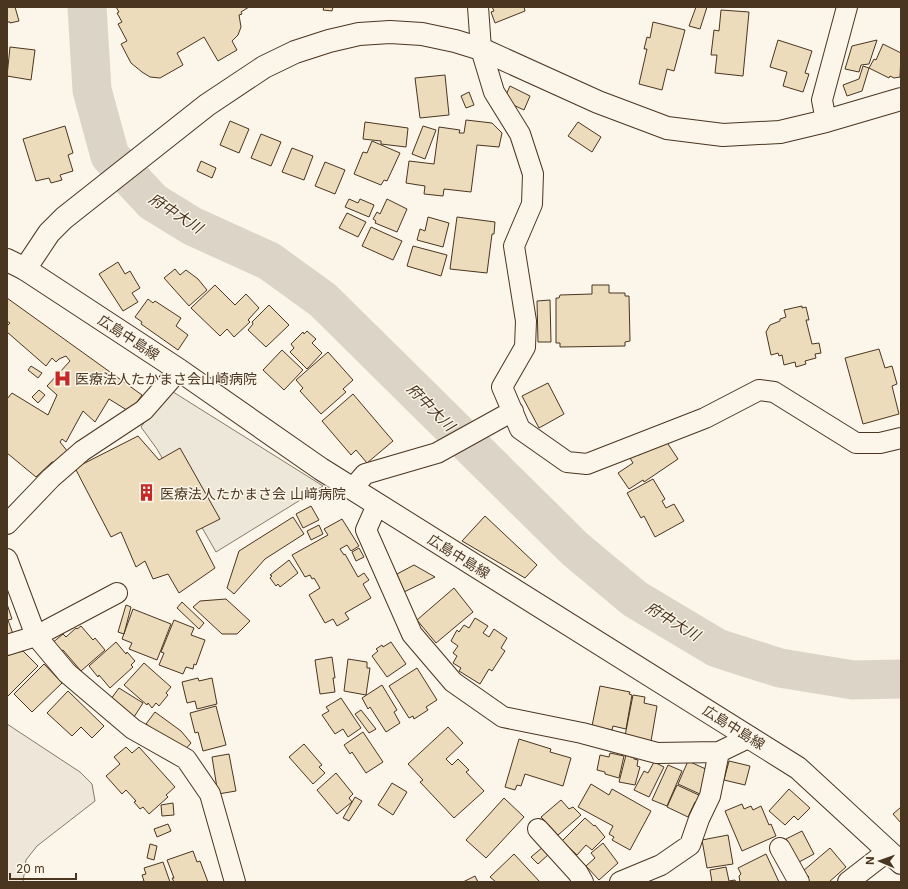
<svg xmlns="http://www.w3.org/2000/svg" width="908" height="889" viewBox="0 0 908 889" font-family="Inter,'Noto Sans JP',sans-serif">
<rect width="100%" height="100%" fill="#fbf6e9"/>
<path fill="#ede6d9" stroke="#887966" d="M7,724L80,772L92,784L95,801L37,846L26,860L23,882H7Z"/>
<path fill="#ede7d9" stroke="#887966" d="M170,390L323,486L216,552L157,449L141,427L154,408Z"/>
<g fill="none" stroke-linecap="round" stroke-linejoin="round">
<path stroke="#dcd4c6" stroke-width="39" d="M87,7L92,90L110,156L153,202L192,226L269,261L323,300L575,549L635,599L717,648L780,668L853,680L901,679"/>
</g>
<path fill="#ecdcbc" stroke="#4a3520" d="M7,7H15L19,21L10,23V22H7Z
M116,7H249L241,12L242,14L239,15L241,27L238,35L232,41L237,50L218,61L204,37L177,53L183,65L160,78L150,77L142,72L131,63L121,44L127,41L118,24L122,22L117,13L119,12Z
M324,7H333L332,11L323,10Z
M492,7H524L525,11L495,23L491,12L494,11Z
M696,7H707L700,29L689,26Z
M721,10L749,12L743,76L715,73L717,55H711L714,30L719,31Z
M653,22L685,30L674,71L667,69L662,90L639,84L647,49H644L647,37L650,38Z
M778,40L812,51L805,73L809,74L803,92L783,86L787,72L770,67Z
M877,40L869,64L861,65L859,72L845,69L852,46Z
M883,44L901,53L900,77L894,78L890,76L889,78L869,68L874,59L876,60Z
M10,47L35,50L31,80L7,76Z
M863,66L869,68L862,91L847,96L843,85L859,79Z
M445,75L449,115L420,118L415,78Z
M510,86L530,96L524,110L509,103L505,97Z
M469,92L474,105L466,108L461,96Z
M466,120L492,123L502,133L499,147L477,145L471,192L444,189L443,196L424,194L425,186L406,183L409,161L434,164L439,127L460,130L459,133H464Z
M230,121L249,129L239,153L220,145Z
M365,122L408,128L406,147L381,144V141L363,139Z
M578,122L601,137L592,152L568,136Z
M65,126L73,153L68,155L73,171L60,175L62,180L51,183L49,178L36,181L23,139Z
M423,126L436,130L425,159L412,154Z
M261,134L281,142L271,166L251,158Z
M372,141L400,153L387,181L384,180L381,185L354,174L363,152L367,153Z
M292,148L313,156L304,180L282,172Z
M201,161L216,168L212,178L197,171Z
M325,162L345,170L335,194L315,186Z
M349,199L358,203L360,199L374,205L369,217L345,207Z
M387,199L407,209L397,232L375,223L376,221L373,219L377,212L380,214Z
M347,213L366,222L358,237L339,228Z
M428,217L449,223L443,247L417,240L420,229L425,231Z
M457,217L495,222L494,234H492L487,273L450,269Z
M371,227L402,241L393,260L362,246Z
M413,246L447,255L441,276L407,266Z
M118,262L125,274L130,271L140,288L132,293L138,302L123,311L99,274Z
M175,269L180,275L186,270L198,279L207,290L189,306L164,278Z
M215,285L235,305L246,294L259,308L248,320L250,322L234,337L227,329L220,336L191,308Z
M592,285H609V293H625V296H629L630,341L625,342V346L560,347V343H556V298H559L560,295L592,294Z
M7,298L142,395L130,412L109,399L95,422L83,411L66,442L62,439L60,442L68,452L60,463L52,462L36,477L7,453V399L12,393L48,415L57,395L47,386L70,361L66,356L59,359L56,362L52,358L46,366L7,332V326L10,323L7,321Z
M148,299L153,303L155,301L181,318L176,326L188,335L178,350L141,324L142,322L135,317Z
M550,300L551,342H538L537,301Z
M269,305L289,325L266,347L248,330L253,324L252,322Z
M802,306V308L806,307L809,320H806L812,344L819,343L821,353L815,354L816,358L805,361L806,364L796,367L795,362L784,365L782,355L779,356L778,353L771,355L766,332L770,325L780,321V319L786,317L784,310Z
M307,331L316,339L312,343L322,353L307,369L290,352L294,348L291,344L303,332L304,334Z
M879,349L885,368L892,366L897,384L892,386L899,414L863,424L845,358Z
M282,350L303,370L284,390L263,370Z
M328,352L353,380L343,389L346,392L321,414L300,391L303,388L296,380Z
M31,366L42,373L38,378L28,370Z
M548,383L564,414L539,428L522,396Z
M39,390L45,395L38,403L32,397Z
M353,394L393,441L367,463L356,450L351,455L322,421Z
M138,436L159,460L180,448L220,519L196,531L215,568L179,593L168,574L153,579L145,561L136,567L121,532L111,537L75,468Z
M664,438L678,459L644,482L643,480L629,489L618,473L633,463L630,458L637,451L639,455Z
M653,479L665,499L662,501L666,508L674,504L684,521L655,537L644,516L641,518L627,493Z
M311,506L319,520L303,528L296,514Z
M485,516L537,565L525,578L462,541Z
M293,517L304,534L265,559L234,594L227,588L239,551Z
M342,519L359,546L351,551L347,545L340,549L344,555L345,554L358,577L364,573L369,580L363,584L371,598L345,613L349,619L337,626L333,619L325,623L309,595L320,588L314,578L312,579L310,575L305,577L292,555L328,535L324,529Z
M319,525L323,534L311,540L307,531Z
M359,548L364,557L356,561L352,552Z
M289,560L298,573L280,587L278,584L276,586L270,578L272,576L270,575Z
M414,565L435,577L404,592L397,574Z
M454,588L473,612L436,643L417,620Z
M226,599L250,621L237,634H222L193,607L200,601Z
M182,602L204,623L199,629L177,608Z
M7,604L12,619L8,620L13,634L7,636Z
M126,605L131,607L124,634L118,632Z
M133,609L171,624L157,660L129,649L132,643L122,639Z
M475,618L488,626L483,633L489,637L494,629L507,638L501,648L505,651L492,671L489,669L480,684L459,671L461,668L453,663L457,656L453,653L458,646L451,641L457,630L459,632L464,625L469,628Z
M174,620L194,628L191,635L205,640L196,665L194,664L193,669L186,667L183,674L159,665L164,653L161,652Z
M81,626L93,640L95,638L105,650L81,671L63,650L59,653L51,644L63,634L66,637L76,628L77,629Z
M116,642L126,654L127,652L135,661L131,665L133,667L110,688L99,675L98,677L89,666Z
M391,642L406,664L387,677L372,656L378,651L376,649L382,645L383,647Z
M23,651L38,666L7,697V655Z
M332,657L335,678H333L335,692L320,694L315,660Z
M348,659L367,662V668H370L366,695L344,691Z
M144,663L171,687L166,693L168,695L159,706L156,703L152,708L148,703L147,705L124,685Z
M44,664L62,683L32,712L14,694Z
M417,668L437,700L426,707L428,710L414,719L413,716L409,718L389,686Z
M198,678L199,681L212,678L217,704L197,709L195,701L187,703L182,682Z
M382,685L397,710L394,712L400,723L386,732L370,707L368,709L362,698Z
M600,686L630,692L629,694L632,695L626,729L613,726L612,730L592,726Z
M119,688L143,703L134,717L108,703Z
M68,691L104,726L92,738L81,727L72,736L47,713Z
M633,695L645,697L644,703L657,706L651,741L625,736Z
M341,698L361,728L348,737L343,729L335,734L322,715L329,711L326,707Z
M216,706L226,745L203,751L198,732L195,733L190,713Z
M361,710L376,729L369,733L355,714Z
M155,712L181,731L191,743L184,751L146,724Z
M448,727L463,743L446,759L452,765L458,759L469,770L466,772L484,791L454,818L420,782L423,780L408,764Z
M363,732L383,762L366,773L352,752L350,754L344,745Z
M519,739L551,749L550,752L571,758L563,786L525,774L521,786L517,785L515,790L505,787Z
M304,744L322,765L319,767L325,773L313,784L289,757Z
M126,747L132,753L139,747L175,787L166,795L168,797L149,814L143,807L140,809L134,802L136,801L126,790L122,794L106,776L120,764L114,757Z
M610,753L624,756L619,778L605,774V772L597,770L600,755L609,757Z
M229,754L236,791L218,794L212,757Z
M626,755L634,758V759L638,760L637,766L640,767L635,785L619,782Z
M688,761L708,770L702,795L678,784Z
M729,761L750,766L745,785L724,780Z
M654,762L664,767L649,797L634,790L644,771L648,773Z
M668,765L682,771L667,806L652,800Z
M336,773L353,794L349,798L352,802L337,814L317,790Z
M392,783L407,792L393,815L378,805Z
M591,784L609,795L612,789L651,811L630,850L612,840L614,837L609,834L613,826L578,807Z
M677,785L703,797L700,804L695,802L688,817L667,807Z
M789,789L810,808L798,820L794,816L785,825L769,811Z
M355,797L362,801L349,821L343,818Z
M504,798L524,817L486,858L466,840Z
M561,800L569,809L573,807L581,815L558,835L541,817Z
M173,803L174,815L162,816L161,805Z
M742,804L744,809L751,806L753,810L761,806L769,825L771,824L776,836L742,851L725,811Z
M901,807V823L893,814Z
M585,818L594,826L595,825L605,837L592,850L586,845L577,855L562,841Z
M168,824L171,831L157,837L154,829Z
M802,831L814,854L799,862L786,839Z
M728,835L733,864L707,868L702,840Z
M603,843L618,863L599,880L586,866L595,858L591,853Z
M150,844L157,846L154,860L147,858Z
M543,847L549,854L538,864L531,857Z
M830,848L846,867L829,882H807L806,880L809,877L803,871Z
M193,851L197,862L200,861L208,882H174L172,878H174L167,860Z
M514,854L540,882H496L490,877Z
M766,854L779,882H740L739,876L741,874L738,868Z
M163,862L170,882H140L144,881L142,875L146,874L144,868Z
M726,867L729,881L735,880L736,882H712L710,870Z
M475,876L478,882H463Z"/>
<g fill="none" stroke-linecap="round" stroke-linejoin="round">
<defs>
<path id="minor" d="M478,7L481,49L494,92L520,134L533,174L532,204L514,246L526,321L525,347L502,387L520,429L567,462L587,464L705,418L759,390L774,392L856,443H880L901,438
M826,121L822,100L847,7
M352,489L365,474L437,453L513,411
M377,505L366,530L412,634L453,682L503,717L582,733L657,753L719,752L750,737
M7,524L51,478L82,451L144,410L179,370
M7,559L36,636L67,673L133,729L186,759L210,794L235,882
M7,645L36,636L117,593
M538,829L578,873L583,882
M780,848L799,882
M620,882L661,865L690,845L699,819L710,796L719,752
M848,882L888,851"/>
<path id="tertiary" d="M25,269L49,233L64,218L207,105L264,67L295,52L329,41L359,34L390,32L422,34L455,41L481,49L598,102L667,128L723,135L780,132L826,121L901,99"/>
<path id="primary" d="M7,260L25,269L179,370L321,469L798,768L901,863"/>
</defs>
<use href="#minor" stroke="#4a3520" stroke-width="22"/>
<use href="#tertiary" stroke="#4a3520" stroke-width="24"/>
<use href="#primary" stroke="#4a3520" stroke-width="24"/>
<use href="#minor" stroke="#fbf6e9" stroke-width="20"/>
<use href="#tertiary" stroke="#fbf6e9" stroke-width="22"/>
<use href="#primary" stroke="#fbf6e9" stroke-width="22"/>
</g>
<defs>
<symbol id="hospital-bare" viewBox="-9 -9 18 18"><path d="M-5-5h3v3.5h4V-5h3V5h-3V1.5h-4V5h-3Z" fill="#c62828" stroke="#fbf6e9" stroke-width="2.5" paint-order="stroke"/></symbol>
<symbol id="building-bare" viewBox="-9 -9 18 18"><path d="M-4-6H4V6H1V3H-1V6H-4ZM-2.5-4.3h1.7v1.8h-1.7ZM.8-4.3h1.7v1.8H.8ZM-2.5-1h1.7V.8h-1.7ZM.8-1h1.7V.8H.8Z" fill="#c62828" stroke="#fbf6e9" stroke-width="2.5" paint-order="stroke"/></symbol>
</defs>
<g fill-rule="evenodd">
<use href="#hospital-bare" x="50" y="366" width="25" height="25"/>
<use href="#building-bare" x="134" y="480" width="25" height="25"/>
</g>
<g text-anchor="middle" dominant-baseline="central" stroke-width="3" stroke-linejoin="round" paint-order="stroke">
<g font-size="14" fill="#4a3520" stroke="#fbf6e9">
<text transform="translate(129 337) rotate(33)">広島中島線</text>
<text transform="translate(459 556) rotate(32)">広島中島線</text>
<text transform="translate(734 727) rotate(32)">広島中島線</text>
</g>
<g font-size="14" fill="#4a3520" stroke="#fbf6e9" text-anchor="start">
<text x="75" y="378">医療法人たかまさ会山崎病院</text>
<text x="160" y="493">医療法人たかまさ会 山﨑病院</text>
</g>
<g font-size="15" font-style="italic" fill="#4a3520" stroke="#fbf6e9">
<text transform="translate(176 213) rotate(33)">府中大川</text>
<text transform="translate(431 407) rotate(45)">府中大川</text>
<text transform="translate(673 621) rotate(31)">府中大川</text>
</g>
</g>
<rect width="908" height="889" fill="none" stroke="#4a3520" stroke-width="16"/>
<g transform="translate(880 861) rotate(272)" stroke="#fbf6e9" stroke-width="3" paint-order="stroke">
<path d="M0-3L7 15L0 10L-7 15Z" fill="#4a3520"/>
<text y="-6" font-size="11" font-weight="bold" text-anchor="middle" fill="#4a3520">N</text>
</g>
<path d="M10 873v6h66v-6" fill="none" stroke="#4a3520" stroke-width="2"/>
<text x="16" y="873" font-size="12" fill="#4a3520" stroke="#fbf6e9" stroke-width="3" paint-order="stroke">20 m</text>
</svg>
